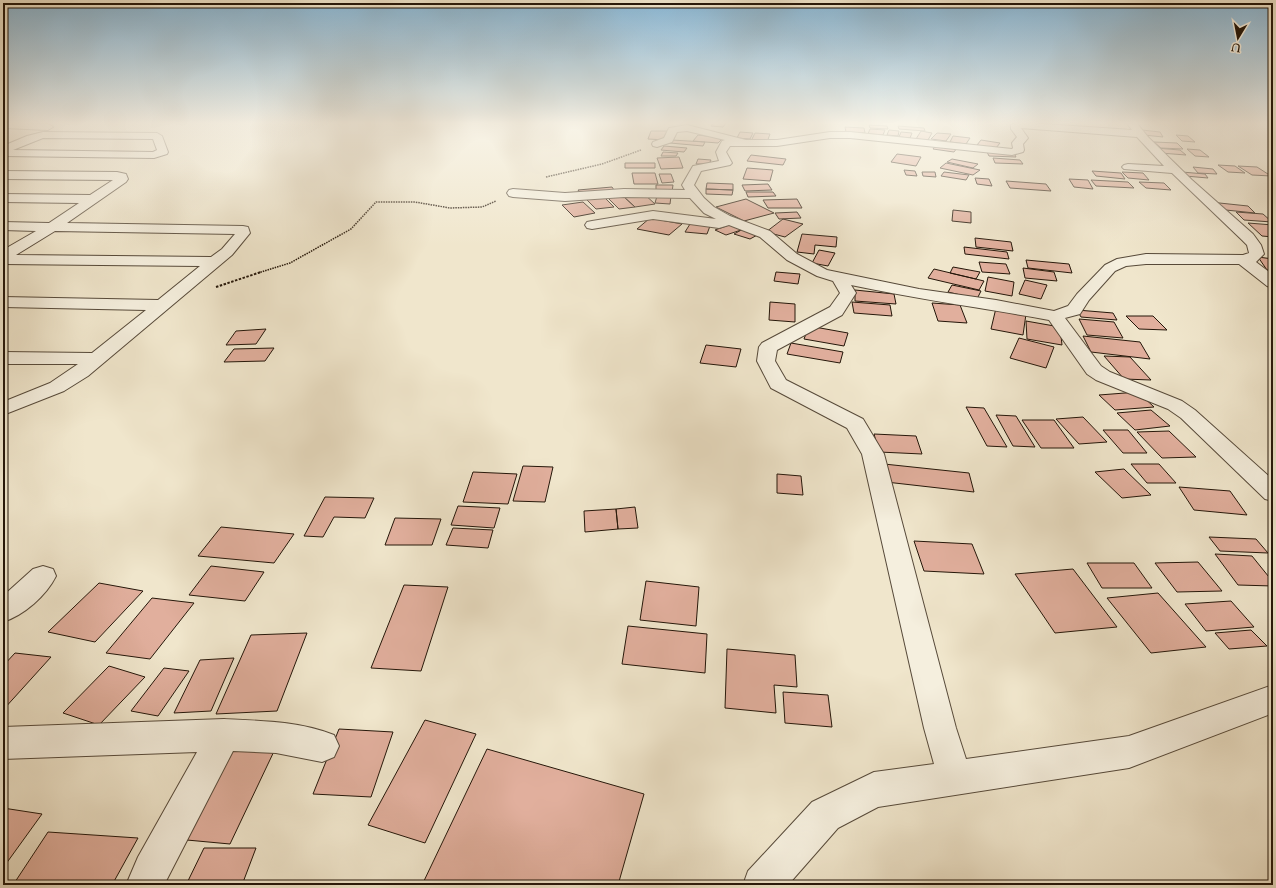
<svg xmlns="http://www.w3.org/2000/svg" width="1276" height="888" viewBox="0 0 1276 888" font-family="'Sorts Mill Goudy',serif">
<rect width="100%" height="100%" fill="#f0e6cc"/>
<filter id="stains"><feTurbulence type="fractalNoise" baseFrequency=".005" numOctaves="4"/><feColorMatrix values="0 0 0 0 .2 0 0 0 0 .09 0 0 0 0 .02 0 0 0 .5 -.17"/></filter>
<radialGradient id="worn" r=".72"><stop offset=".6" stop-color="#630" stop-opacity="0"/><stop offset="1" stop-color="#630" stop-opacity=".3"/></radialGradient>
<path fill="#e1af9d" stroke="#241609" d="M714,122L726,123L723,127L711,126Z
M869,125L887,126L888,129L870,128Z
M898,126L924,128L925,131L899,129Z
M845,127L864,128L865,133L846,132Z
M870,129L885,130L883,135L868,134Z
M889,130L899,131L898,136L887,135Z
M1142,130L1160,132L1163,137L1144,135Z
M651,131H668L665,140L648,139Z
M921,131L932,133L928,140L916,139Z
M740,132L753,133L750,139L737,138Z
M901,132L912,133L910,138L899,137Z
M755,133L770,134L767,142L751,141Z
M937,133L951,134L946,141L931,139Z
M698,135L723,138L718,143L693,141Z
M1176,135L1188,136L1195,142L1182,141Z
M953,136L970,138L966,144L950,142Z
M672,140L705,142L703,146L670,143Z
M981,140L1000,143L996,148L977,145Z
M1154,142L1177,143L1183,149L1161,148Z
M936,145L957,148L954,152L933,149Z
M664,146L687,148L684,152L661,150Z
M1155,148L1180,150L1186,155L1160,153Z
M1187,149L1200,150L1209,157L1195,156Z
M663,152L678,153L676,156H661Z
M987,152L1014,153L1016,157L989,156Z
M897,154L921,157L916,166L891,162Z
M751,155L786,159L783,165L747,161Z
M679,157L683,168L661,169L657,158Z
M993,158L1020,160L1023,164L995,163Z
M698,159L711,160L709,164H696Z
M952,159L978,164L973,168L947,162Z
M625,163H655V168H625Z
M946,163L980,170L973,175L940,168Z
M1218,165L1235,166L1245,173L1228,172Z
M1238,166L1257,167L1271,176L1252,175Z
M1193,167L1213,169L1217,174L1198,173Z
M747,168L773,170L770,181L743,179Z
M904,170L915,171L917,176L906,175Z
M1092,171L1121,173L1125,179L1096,176Z
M922,172H935L936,177L923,176Z
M944,172L969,175L966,180L941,176Z
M1122,172L1143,173L1149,180L1128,178Z
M1182,172L1205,174L1208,178L1185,176Z
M632,173H655L658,184H634Z
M659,174H671L674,182L662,183Z
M975,178L989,179L992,186L977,184Z
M1069,179L1088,180L1093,189L1074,187Z
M1091,180L1128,182L1134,188L1096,186Z
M1006,181L1046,184L1051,191L1010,188Z
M1139,182L1164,183L1171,190L1146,188Z
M707,183L733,184V190L706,189Z
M768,184L772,190L745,191L742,185Z
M656,185H673L672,192H656Z
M612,187L616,193L582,196L578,190Z
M706,189L733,190L732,195L706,194Z
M746,192H773L776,196L748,197Z
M643,193L655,204L635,207L623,196Z
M623,196L635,207L619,209L608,198Z
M657,196H671L670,204L655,203Z
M604,197L614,207L596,209L586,199Z
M746,199L774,213L744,221L716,207Z
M797,199L802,208H768L763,200Z
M583,202L595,213L574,217L562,205Z
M1210,202L1248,206L1255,213L1216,209Z
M953,210L971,212V223L952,221Z
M797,212L801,218L779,219L775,213Z
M1236,212L1263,214L1272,222L1244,220Z
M650,218L682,224L669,235L637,229Z
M783,219L803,224L785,237L766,232Z
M1248,223L1273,225V237L1262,236Z
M690,224L710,226L707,234L685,232Z
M732,224L744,229L726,235L715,230Z
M745,228L761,233L750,239L734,234Z
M802,234L837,237L836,247L815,245L814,254L797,252Z
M975,238L1011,242L1013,251L976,247Z
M964,247L1007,252L1009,259L965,254Z
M819,250L835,253L828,266L812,263Z
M1258,257L1273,259V270H1267Z
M1026,260L1069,264L1072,273L1028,268Z
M979,262L1006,264L1010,274L982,272Z
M953,267L980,272L976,279L950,273Z
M1023,268L1054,272L1057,281L1025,278Z
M934,269L984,281L979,290L928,278Z
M776,272L800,274L798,284L774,281Z
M988,277L1014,282L1012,296L985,291Z
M1025,280L1047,285L1041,299L1019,294Z
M952,285L981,291L977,299L948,292Z
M855,290L894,294L896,304L855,301Z
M770,302L795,304V322L769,320Z
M852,302L890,305L892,316L854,313Z
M932,303L960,305L967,323L938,321Z
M996,308L1026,314L1023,335L991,329Z
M1077,310L1113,313L1117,320L1081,317Z
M1126,316H1153L1167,330L1139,329Z
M1079,319L1114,322L1123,338L1087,335Z
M1026,321L1060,327L1062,345L1027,339Z
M809,326L848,333L844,346L804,339Z
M266,329L256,344L226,345L236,331Z
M1083,336L1140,342L1150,359L1091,352Z
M1019,338L1054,347L1046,368L1010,358Z
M791,343L843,352L840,363L787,354Z
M706,345L741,349L736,367L700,363Z
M274,348L265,361L224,362L234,349Z
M1104,356L1130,357L1151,380L1124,379Z
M1138,392L1154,407L1115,410L1099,395Z
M966,407L984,408L1007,447L987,446Z
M1151,410L1170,426L1135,430L1117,413Z
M996,415L1016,416L1035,447L1013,446Z
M1083,417L1107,442L1079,444L1056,419Z
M1022,420H1054L1074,448H1041Z
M1103,430H1128L1147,453H1123Z
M1169,431L1196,457L1162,458L1137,432Z
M874,434L916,436L922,454L879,452Z
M884,464L969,473L974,492L886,482Z
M1131,464H1159L1176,483H1147Z
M523,466L553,467L545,502L513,501Z
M1124,469L1151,495L1122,498L1095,472Z
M473,472L517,474L508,504L463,502Z
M777,474L801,476L803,495L777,493Z
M1179,487L1230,491L1247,515L1194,510Z
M325,497L374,498L365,518L334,517L323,537L304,536Z
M458,506L500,508L494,528L451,525Z
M635,507L638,528L618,529L616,509Z
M616,509L618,529L585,532L584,511Z
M395,518L441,519L432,545H385Z
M221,527L294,534L274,563L198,556Z
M453,528L493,530L488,548L446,545Z
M1209,537L1256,539L1268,553L1220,551Z
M914,541L972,544L984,574L924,571Z
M1215,554L1252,556L1273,582V586L1238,585Z
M1198,562L1222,591L1177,592L1155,563Z
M1087,563H1134L1152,588H1102Z
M211,566L264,572L245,601L189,595Z
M1073,569L1117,627L1055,633L1015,574Z
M646,581L699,587L696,626L640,620Z
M99,583L143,591L95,642L48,632Z
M404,585L448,587L421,671L371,668Z
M1158,593L1206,647L1151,653L1107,598Z
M152,598L194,603L150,659L106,653Z
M1231,601L1254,627L1206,631L1185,604Z
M628,626L707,634L705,673L622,664Z
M1251,630L1267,646L1229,649L1215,633Z
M307,633L277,711L216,714L251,635Z
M727,649L795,655L797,687L774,685L776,713L725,708Z
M15,653L51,657L3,710V666Z
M234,658L211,711L174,713L200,660Z
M109,666L145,677L99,725L63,713Z
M164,668L189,671L158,716L131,711Z
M783,692L828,695L832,727L785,723Z
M425,720L476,734L425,843L368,825Z
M339,729L393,732L371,797L313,794Z
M228,742L277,745L230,844L176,839Z
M487,749L644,794L618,885H422Z
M3,808L42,814L3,868Z
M48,832L138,838L112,885H13Z
M204,848H256L242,885H186Z"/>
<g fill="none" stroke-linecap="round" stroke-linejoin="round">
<defs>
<path id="minor" d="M1016,122L1132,130L1126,122H1136L1148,137L1192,180L1253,234L1261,245L1264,254L1256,262L1273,275V288L1267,286L1239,264H1146L1126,266L1115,271L1089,300L1080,314L1065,318L1101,366L1110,372L1182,401L1195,410L1273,480V501L1265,499L1181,418L1168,409L1096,380L1087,374L1049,320C983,308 917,299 851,285L856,293L842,315L777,350L775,361L786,380L863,419L884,454L956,728L966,759L1129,736L1273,685V713L1129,768L878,807L838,828L788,885H743L748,871L812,802L874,772L934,764L924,728L862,454L847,428L771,388L757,361L759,347L762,343L830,307L840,293L833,281L817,276L787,260L760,237L729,225L719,228L653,219L592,229L587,228L585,225L587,222L592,221L653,211L716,219L704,213L690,198L624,197L565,201L513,197L509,196L507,193L509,190L513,189L565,193L624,189L685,190L682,185L693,166L719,161L716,152L722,141L725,140L687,131L677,132L672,142L657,147L653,146L652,144L653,142L664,138L669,128L687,125L746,140H777L830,132H850L1012,149L1013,148L1012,143L1017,137L1011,129V125ZM1021,128L1137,137L1164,166L1128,164L1124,165L1122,167L1124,169L1172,173L1242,240L1247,245L1249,253L1243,255L1146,254L1117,259L1105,265L1077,294L1068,306L1054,311L996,300L919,289L827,270L797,254L770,231L730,216L714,207L704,198L694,185L701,171L730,165L732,163L726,152L730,146H777L830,138H850L1012,155L1023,152L1024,150L1023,144L1028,138Z
M9,123L48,124L53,127L48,130L5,128L4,126Z
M43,132L157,133L162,136L168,152L167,154L154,158L3,156V146L27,136ZM43,138L153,139L157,150L153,152L13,150Z
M3,171L117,172L126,174L128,179L126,182L67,223L243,226L248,227L250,233L232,255L88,376L64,391L3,415V402L50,383L78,364H3V352L92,353L146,310L3,307V297L158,300L200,266L3,264V250L36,231L3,230V222L49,223L79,203L3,202V194L90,195L113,180L3,179ZM55,231L235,234L222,249L211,257L16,255Z
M43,566L53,569L56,576C46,596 24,615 3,622V596L33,569Z
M224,719C261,721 299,721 334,735L339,746L334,757L322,762L276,753L233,751L164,885H126L138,857L197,752L3,759V727Z"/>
</defs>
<use href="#minor" stroke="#574a3a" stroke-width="2"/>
<path stroke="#241609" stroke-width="1.5" stroke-dasharray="1.5 1" stroke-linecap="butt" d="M546,177L602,164L641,150
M258,273L290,263L351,229L376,202H415L450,208L482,207L496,201"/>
<path stroke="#241609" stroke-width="2" stroke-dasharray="2.5 1.5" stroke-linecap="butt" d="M216,287L261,272"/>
<use href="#minor" fill="#f5efde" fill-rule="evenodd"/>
</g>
<linearGradient id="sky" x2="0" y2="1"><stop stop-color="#89b8d7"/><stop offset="0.5" stop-color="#f8f4e8"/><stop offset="1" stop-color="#f8f4e8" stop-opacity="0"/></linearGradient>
<rect width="1276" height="246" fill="url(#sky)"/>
<rect width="1276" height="888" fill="none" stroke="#f0e6cc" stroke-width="16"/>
<rect x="4" y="4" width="1268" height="880" fill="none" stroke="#241609" stroke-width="2"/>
<rect x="8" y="8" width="1260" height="872" fill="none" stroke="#241609"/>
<g transform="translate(1238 38) rotate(190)" stroke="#f5efde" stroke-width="3" paint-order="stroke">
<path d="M0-3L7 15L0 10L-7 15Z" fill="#241609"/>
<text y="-6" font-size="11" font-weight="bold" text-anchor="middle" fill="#241609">U</text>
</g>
<rect width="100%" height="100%" filter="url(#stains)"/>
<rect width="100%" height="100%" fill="url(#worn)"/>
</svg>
